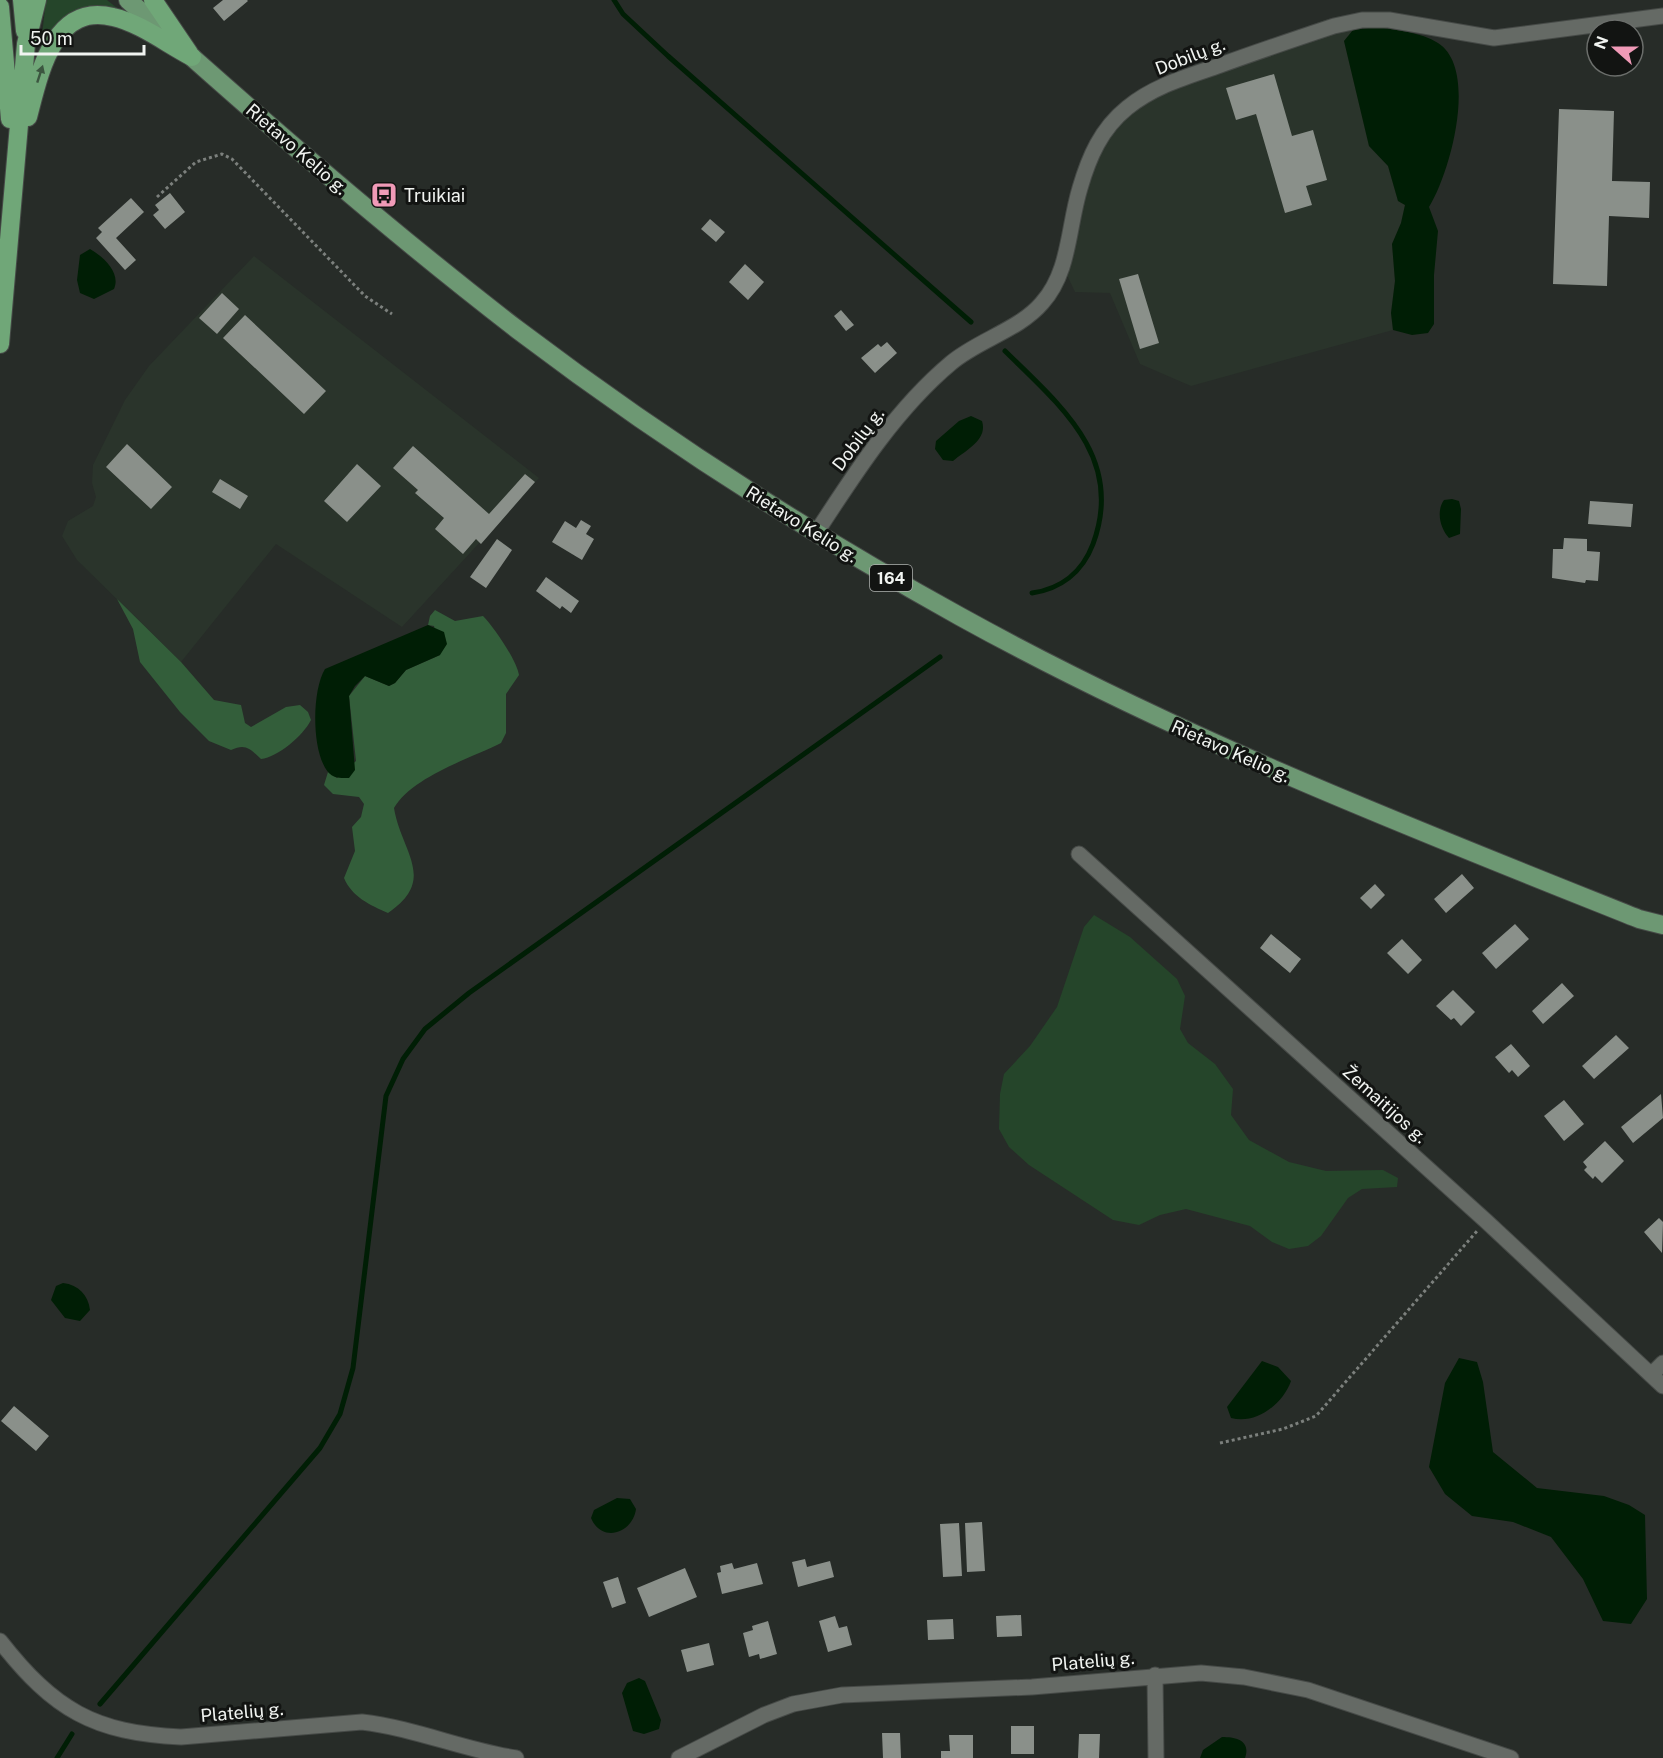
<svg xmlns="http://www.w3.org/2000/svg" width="1663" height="1758" viewBox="0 0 1663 1758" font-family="'Public Sans',sans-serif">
<rect width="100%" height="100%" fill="#272c28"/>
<path fill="#2a342b" d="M1340,16L1353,30L1344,41L1369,146L1388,166L1398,201L1405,205L1401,223L1392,244L1395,281L1391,313L1393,330L1191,386L1140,364L1110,293L1075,292L1057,254L1078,167L1095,133L1124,102L1184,69Z
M254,256L539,478L402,627L276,544L181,662L77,560L62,536L68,521L93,506L96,497L92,483L93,465L125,400L149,366Z"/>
<path fill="#25452a" d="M46,0H107L117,8C80,7 63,15 41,44Z
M1094,915L1130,937L1177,979L1185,996L1180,1029L1188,1043L1215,1064L1233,1089L1231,1115L1249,1140L1289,1162L1326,1171L1383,1170L1398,1178L1397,1187L1362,1189L1348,1198L1321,1236L1308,1246L1289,1249L1272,1242L1250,1226L1186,1209L1160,1215L1139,1225L1113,1220L1029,1165L1009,1147L999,1129L1000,1094L1004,1074L1030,1046L1057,1007L1084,927Z"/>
<path fill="#335e3a" d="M117,599L181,662L214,700L241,705L245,723L251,727L286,707L300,705L308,712L311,720C303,736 278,757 261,759C250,749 246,743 231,750L209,741L180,712L140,662L133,629Z
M435,610L455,621L483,616C494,627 517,661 519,675L506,694V733L501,743C469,759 412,777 394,808C401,852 438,879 388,913C370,905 352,897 344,878L355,851L352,827L361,817L364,804L359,797L333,794L324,785L328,772L337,778L356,761L349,696L365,676L389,686L395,683L406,670L440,655L434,626L428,625L430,616Z"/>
<path fill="#001e05" d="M1376,27C1395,30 1421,32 1438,43C1479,69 1450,174 1429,207L1438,231L1434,275V324L1428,333L1412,335L1393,330L1391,313L1395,281L1392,244L1401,223L1405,205L1398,201L1388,166L1369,146L1344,41L1353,30Z
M90,249C104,257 121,273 114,289L94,299L80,293L77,280L80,255Z
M971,416L982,421C988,440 966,450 953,461L943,460L935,449L936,441L959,421Z
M1452,499L1459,501L1461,509L1460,534L1449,538C1440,528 1436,511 1444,500Z
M428,625L444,632L447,644L440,655L406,670L395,683L389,686L365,676L355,686L349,696L355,770L349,778C341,778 334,779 328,772C311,751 312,690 325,669Z
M63,1283C79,1285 88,1295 90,1310L80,1321L65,1318L51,1300L56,1286Z
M1459,1358L1477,1362L1483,1382L1493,1452L1537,1488L1604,1496L1629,1505L1645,1515L1647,1599L1631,1624L1603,1621L1583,1579L1551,1537L1513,1522L1472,1516L1445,1494L1429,1467L1445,1383Z
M1262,1361L1278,1367L1291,1381C1283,1404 1256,1425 1231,1418L1227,1407Z
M617,1498L630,1499L636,1509C633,1533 602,1544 591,1518L594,1510Z
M639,1678L645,1681L661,1720L659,1729L644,1734L633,1731L622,1693L627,1683Z
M1222,1737C1237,1737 1251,1741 1245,1758H1200L1203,1750Z"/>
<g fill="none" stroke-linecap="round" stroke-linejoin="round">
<path stroke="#001e05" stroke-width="5" d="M614,0L623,14L668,56L971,322
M1005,351C1061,406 1125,458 1093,544C1082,573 1060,589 1032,593
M100,1704L320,1448L340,1414L353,1368L386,1096L403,1059L425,1029L469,993L940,657
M57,1758L72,1734"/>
</g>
<path fill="#8a908a" d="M223,0H247L248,1L224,21L213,8Z
M1274,74L1292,136L1313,130L1327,180L1306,186L1312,205L1285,213L1256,114L1236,120L1226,88Z
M1559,109L1614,111L1612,181L1650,182L1649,218L1609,216L1607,286L1553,284Z
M170,193L185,212L165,229L153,215L159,210L155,205Z
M131,198L144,212L116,238L136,260L125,270L96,238L102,232L98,228Z
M710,219L725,232L716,242L701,229Z
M745,264L764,282L748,300L729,282Z
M1138,274L1159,343L1140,349L1119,279Z
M222,293L239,309L217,334L199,318Z
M841,310L854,325L846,331L834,316Z
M245,315L326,391L304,414L223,338Z
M887,342L897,353L875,373L861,358L878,344L881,347Z
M127,444L172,487L151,509L106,467Z
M413,446L489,514L525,474L535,482L481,544L476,539L463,554L435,529L444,518L415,493L418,490L393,468Z
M357,464L381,486L347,522L324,501Z
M220,479L248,496L240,509L212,492Z
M1590,501L1633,504L1631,527L1588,524Z
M581,520L591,526L586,534L594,539L582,560L552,542L565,521L576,528Z
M1564,538L1587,539V551L1600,552L1598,581L1586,580L1585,583L1552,578L1553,549H1563Z
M497,539L512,550L486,588L470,577Z
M546,577L579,601L571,613L562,606L560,609L536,591Z
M1462,874L1474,888L1446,913L1434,899Z
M1375,884L1385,895L1371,909L1360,898Z
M1515,924L1529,939L1496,969L1482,953Z
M1271,934L1301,959L1290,973L1260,948Z
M1402,939L1422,960L1408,974L1387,953Z
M1562,983L1574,996L1543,1024L1532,1011Z
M1453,990L1475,1012L1461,1026L1454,1018L1451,1020L1436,1006Z
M1616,1035L1629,1048L1594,1079L1582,1066Z
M1511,1044L1530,1066L1518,1077L1512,1070L1509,1073L1495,1057Z
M1661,1094L1663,1118L1633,1143L1621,1127Z
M1564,1100L1584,1124L1564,1141L1544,1116Z
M1605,1141L1624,1161L1602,1183L1595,1176L1593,1179L1584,1170L1587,1167L1583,1162Z
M1659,1218L1663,1222L1662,1253L1644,1232Z
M14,1406L49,1436L36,1451L1,1421Z
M982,1522L985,1571L967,1572L965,1523Z
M959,1523L962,1576L943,1577L940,1524Z
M805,1559L807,1567L830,1561L834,1577L798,1587L792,1562Z
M732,1563L734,1569L757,1563L763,1584L722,1594L717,1573L721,1572L720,1566Z
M685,1568L697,1597L649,1617L637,1588Z
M618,1577L626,1603L612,1608L603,1582Z
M1021,1615L1022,1636L997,1637L996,1616Z
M835,1616L839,1628L847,1626L852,1645L828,1652L819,1621Z
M953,1619L954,1639L928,1640L927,1620Z
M768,1621L777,1654L760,1659L759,1654L749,1657L743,1633L753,1630L752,1626Z
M709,1643L714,1665L687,1672L681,1650Z
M1011,1726H1034V1754H1011Z
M882,1733H900L901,1758H883Z
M1079,1734H1100L1099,1758H1078Z
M949,1735H973V1758H941V1751H950Z"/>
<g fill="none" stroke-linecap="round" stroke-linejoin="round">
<defs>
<path id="minor" d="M816,533C855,473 896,409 951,363C978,340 1019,330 1042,303C1070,272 1068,227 1080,188C1089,157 1101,129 1127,108C1154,86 1186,77 1218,66C1256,52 1295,39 1334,26L1362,20H1389L1494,38L1663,16
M1079,854L1486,1221L1663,1386
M1651,1375L1663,1363
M0,1641C54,1710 94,1733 181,1737L362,1722C414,1728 464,1750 516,1758
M1155,1675L1156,1758
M679,1758L764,1715L793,1704L842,1695L1032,1687L1201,1673L1244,1677L1308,1690L1511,1758"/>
<path id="primary" d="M128,0C255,114 383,226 518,330C658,436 807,532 961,617C1178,737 1409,827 1639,919L1663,925"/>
<path id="trunk" d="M22,0L25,31
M153,0L189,53
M0,7L10,119
M28,117C39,75 53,2 113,17C140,23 167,44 192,57
M0,344L26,44L37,0"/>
</defs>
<use href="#minor" stroke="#464a47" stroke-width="17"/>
<use href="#primary" stroke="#464a47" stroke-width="20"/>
<use href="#trunk" stroke="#464a47" stroke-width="20"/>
<path stroke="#7c807d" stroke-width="3" stroke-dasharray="3 3" stroke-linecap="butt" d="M157,197L196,162L222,154L232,159L365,296L392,314
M1220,1443L1283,1429L1316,1416L1477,1231"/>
<use href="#minor" stroke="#656a65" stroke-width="15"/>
<use href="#primary" stroke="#6d9873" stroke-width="18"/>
<use href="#trunk" stroke="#70a778" stroke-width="18"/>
</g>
<defs><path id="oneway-solid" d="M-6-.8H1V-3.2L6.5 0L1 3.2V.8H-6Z" transform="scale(1.5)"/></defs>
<use fill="#3c5640" href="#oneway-solid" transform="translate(40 74) rotate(-72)"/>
<defs>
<symbol id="bus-square" viewBox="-11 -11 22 22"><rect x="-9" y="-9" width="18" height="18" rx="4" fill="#f09ab7" stroke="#121412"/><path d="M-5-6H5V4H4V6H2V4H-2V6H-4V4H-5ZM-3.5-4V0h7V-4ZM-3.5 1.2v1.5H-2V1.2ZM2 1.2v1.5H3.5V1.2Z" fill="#111"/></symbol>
</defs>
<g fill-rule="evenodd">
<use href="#bus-square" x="369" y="180" width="30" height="30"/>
</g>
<g text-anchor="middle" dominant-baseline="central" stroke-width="6" stroke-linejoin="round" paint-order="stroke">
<rect fill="#121412" stroke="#aeb1ae" stroke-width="1.5" x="870" y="565" width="42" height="26" rx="4.5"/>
<g font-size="16" font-weight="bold" fill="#f1f4f1">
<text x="891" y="578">164</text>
</g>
<g font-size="18" fill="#f1f4f1" stroke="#121412">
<text transform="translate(1190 56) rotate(-21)">Dobilų g.</text>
<text transform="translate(297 149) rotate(41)">Rietavo Kelio g.</text>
<text transform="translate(858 439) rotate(-53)">Dobilų g.</text>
<text transform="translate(802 524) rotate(32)">Rietavo Kelio g.</text>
<text transform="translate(1231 751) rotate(24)">Rietavo Kelio g.</text>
<text transform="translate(1385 1104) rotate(42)">Žemaitijos g.</text>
<text transform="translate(1093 1661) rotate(-5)">Platelių g.</text>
<text transform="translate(242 1712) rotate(-5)">Platelių g.</text>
</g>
<g font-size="18" fill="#f1f4f1" stroke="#121412" text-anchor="start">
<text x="404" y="195">Truikiai</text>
</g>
</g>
<g transform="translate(1615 48) rotate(291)"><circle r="28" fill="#121412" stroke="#6b6e6b" stroke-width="1.5"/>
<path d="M0-4.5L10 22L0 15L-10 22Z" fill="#f09ab7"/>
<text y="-9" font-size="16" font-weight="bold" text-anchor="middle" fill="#f1f4f1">N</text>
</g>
<path d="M21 45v9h123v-9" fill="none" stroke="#f1f4f1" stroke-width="3"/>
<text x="30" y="45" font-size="18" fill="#f1f4f1" stroke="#121412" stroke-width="4.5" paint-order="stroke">50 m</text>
</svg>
